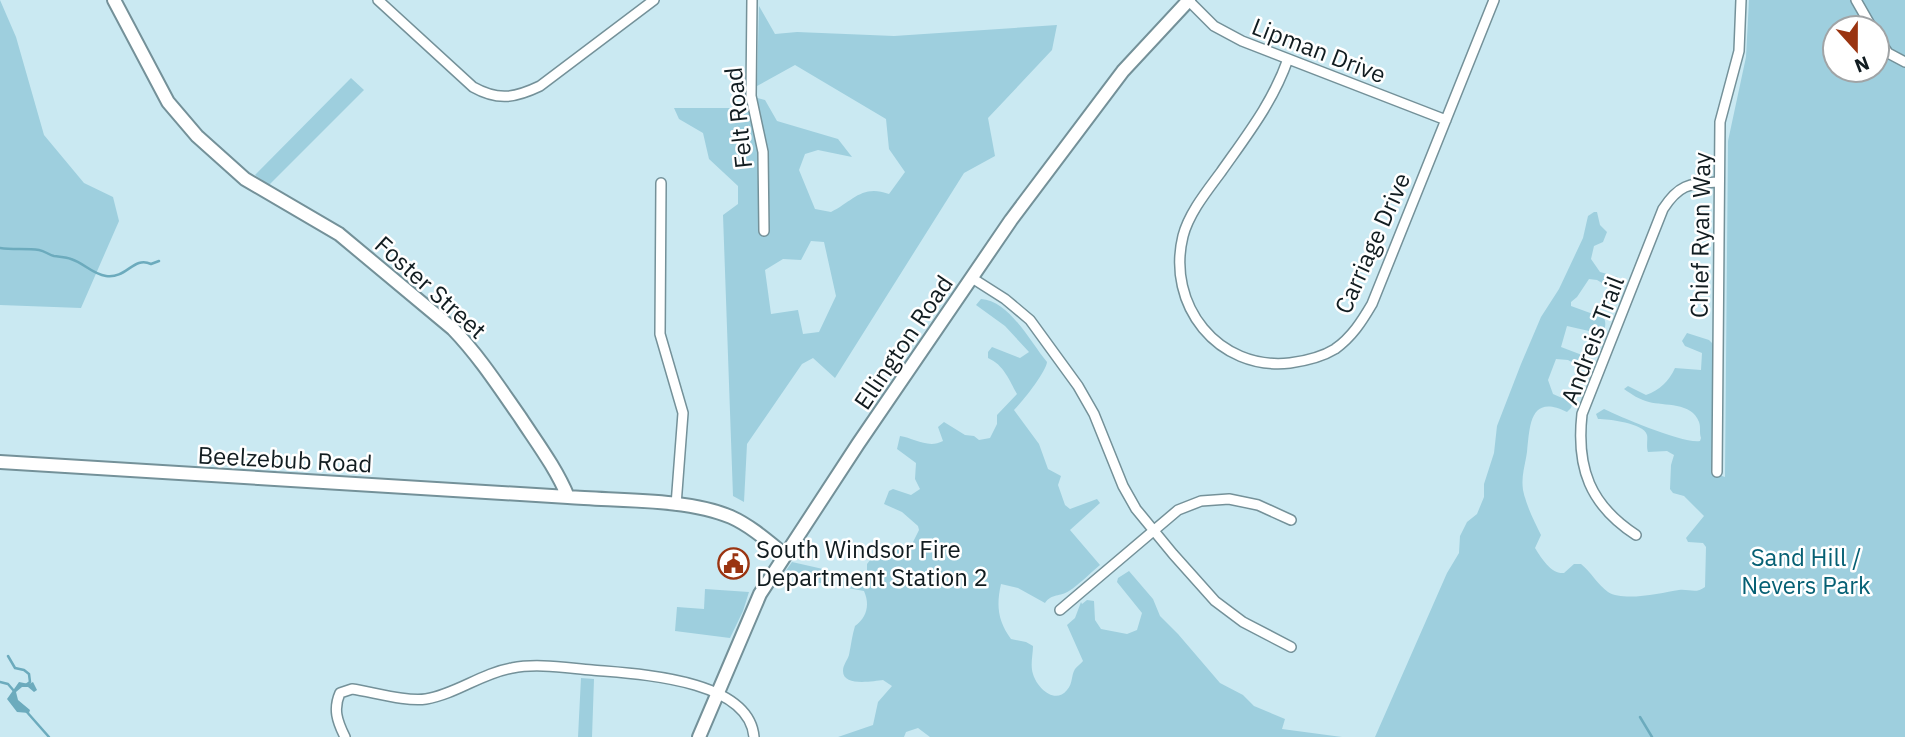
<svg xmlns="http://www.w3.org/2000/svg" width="1905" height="737" viewBox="0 0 1905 737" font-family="'IBM Plex Sans',sans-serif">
<rect width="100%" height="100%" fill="#cae9f2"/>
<path fill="#9ecfde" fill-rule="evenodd" d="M0,0L16,37L44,135L84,183L113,197L119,221L81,308L0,305Z
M1749,0H1905V737H1375L1447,573L1459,553L1460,536L1467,522L1477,514L1484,497V484L1494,453L1497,426L1521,364L1541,317L1559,289L1583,238L1588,216L1594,212H1597L1600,225L1607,232L1603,242L1594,246L1591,259L1600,272L1618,277L1619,286L1614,290L1597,280L1589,279L1577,297L1571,302V306L1604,318C1608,326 1602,336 1597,341L1589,338L1591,332L1589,331L1567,326L1561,347L1582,355L1585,364L1579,366L1568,360L1556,359L1548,380L1553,394L1562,398L1572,397L1574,398L1571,408L1567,412C1529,393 1530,427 1527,452C1525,466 1521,476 1523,490C1526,505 1534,521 1541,535L1535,548C1542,559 1551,574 1564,573L1574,564H1581C1591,572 1598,585 1608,592C1624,602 1661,593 1679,590C1690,589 1696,594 1705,587L1706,547L1703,543L1688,542L1686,538L1704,516L1684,496L1673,493L1670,489L1671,465L1674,455L1667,451L1648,452C1646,446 1648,439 1647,435C1644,423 1608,419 1598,419L1596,414L1604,409C1620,417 1684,444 1700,441L1701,438C1699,433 1701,427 1699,422C1692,402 1664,406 1649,402C1640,400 1631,394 1624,389L1628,386L1646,395C1660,390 1669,381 1675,368L1701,370L1702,353L1685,346L1682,341L1687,333L1709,340L1713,344V351L1712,418L1719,475L1725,477L1728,141L1746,57ZM1835,28H1877V70H1835Z
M759,6L775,34L797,32L894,36L1057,25L1052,50L988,118L995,156L964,173L835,378L813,358L802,364L747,444L744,502L733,496L723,215L738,204V186L709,159L703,133L679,119L674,108H739L746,95L765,100L777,121L838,139L852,157L818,150L805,154L799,170L815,209L831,212C853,201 862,184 889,194L905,172L889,149L886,119L795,65L757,86ZM811,241L824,242L836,296L819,332L803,334L798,310L771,314L765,270L783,259L801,260Z
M351,78L364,90L269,185L255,175Z
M981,299C1009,300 1031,343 1047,362C1046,372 1023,401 1014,410L1039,444L1048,469L1061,476L1058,485L1065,505L1070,509L1097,499L1100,503L1070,530L1100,565C1090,573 1080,584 1069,591C1060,597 1052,593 1045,603L1018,588L1001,584C996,606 998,621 1011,639L1026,642L1033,646C1033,655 1030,665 1033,674C1037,688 1055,705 1067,690C1073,684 1071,675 1075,669C1077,666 1081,664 1083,661L1067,625L1075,618L1081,602L1082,604L1087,600L1094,601L1095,620L1101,629L1127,634L1137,630L1142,613L1117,582L1118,578L1129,571L1153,599L1160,616L1178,634L1220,683L1243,695L1254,706L1285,719L1282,729L1342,737H930L918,728L906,732L904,737H838L873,725L878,702L892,686L883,680C873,681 843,687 843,671C843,665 847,661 849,655C851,645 852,636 855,626C867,617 870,605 864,591L782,576L792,562L867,579V564C885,540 894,555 912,544L919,530L918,526L902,512L884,504L889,491L893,489L911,495L920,489L915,479L916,463L897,449L900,436C914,438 928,449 943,441L938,427L944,422L965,435L974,436L979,440L990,438L997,424V415L1017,394C1009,380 1004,365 988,358V352L992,347L1020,358L1029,352L1005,326L976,305Z
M705,589L749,592L743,611L730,638L675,631L677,607L704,609Z
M581,678L594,679L592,737H578Z"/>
<path fill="#6cabbd" d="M19,682L29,684L33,682L37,690L34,692L28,687H22L16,692L18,700L30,710L29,713L17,712L7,699Z"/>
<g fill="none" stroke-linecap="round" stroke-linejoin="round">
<path stroke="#6cabbd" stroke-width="2.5" d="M0,248C13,250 26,248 39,250C45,251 49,255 54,256C60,257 66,257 71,259C84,263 92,274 106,276C127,279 133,256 151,264L159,261
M8,656L15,668L24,670L29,674L30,682L26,685
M0,682L8,684L14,691
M26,711L49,737
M1640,717L1652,737"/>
<defs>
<path id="street" d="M378,0L473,87C498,101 515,98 540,86L654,0
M752,0L751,96L763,152L764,231
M1188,0L1214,26L1242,41L1446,120
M1856,0L1872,28
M1877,37L1888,53L1905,62
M1288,59C1273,102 1247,135 1221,172C1207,191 1189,213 1183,236C1166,305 1218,371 1290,363C1305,361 1322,357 1335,349C1352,337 1362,321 1372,304L1494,0
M661,183L660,334L683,413L676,505
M972,278L1005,299L1030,320L1078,386L1094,414L1123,486L1136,509L1173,554L1215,601L1243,622L1291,647
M1717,472L1720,122L1739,51L1741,0
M1636,535C1590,505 1576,468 1582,414L1663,209C1680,183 1690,184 1719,182
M1060,610L1178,510L1201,501L1229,499L1258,505L1291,520
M345,737C337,721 333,709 340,693L352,689C373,692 406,702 426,699C456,694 482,673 512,668C537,663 567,668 592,670C635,674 749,678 754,737"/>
<path id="secondary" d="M114,0L168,102L197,136L245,179L339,234L453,329C479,356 499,387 520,417C537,443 556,468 568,497C616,501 687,498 731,517C751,526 769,542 785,555
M0,462L568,497
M699,737L760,594L858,444L1011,220L1123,71L1189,0"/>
</defs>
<use href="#street" stroke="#749199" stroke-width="12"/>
<use href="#secondary" stroke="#749199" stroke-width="16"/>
<use href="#street" stroke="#fff" stroke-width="9"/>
<use href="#secondary" stroke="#fff" stroke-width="12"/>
</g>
<defs>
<symbol id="civic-ring" viewBox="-11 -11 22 22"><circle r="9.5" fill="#fff" stroke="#9a3411" stroke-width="1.5"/><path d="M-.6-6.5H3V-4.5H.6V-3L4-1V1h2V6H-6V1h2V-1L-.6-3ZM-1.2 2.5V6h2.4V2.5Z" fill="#9a3411"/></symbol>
</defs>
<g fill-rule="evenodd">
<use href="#civic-ring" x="716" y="546" width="35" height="35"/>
</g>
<g text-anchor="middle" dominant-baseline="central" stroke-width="5" stroke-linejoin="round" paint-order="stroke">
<g font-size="24" fill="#111c20" stroke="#fff">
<text transform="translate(1319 50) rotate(21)">Lipman Drive</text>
<text transform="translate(738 118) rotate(-96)">Felt Road</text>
<text transform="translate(1700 235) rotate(-89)">Chief Ryan Way</text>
<text transform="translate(1372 243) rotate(-66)">Carriage Drive</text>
<text transform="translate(431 287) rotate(42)">Foster Street</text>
<text transform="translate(1592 340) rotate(-69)">Andreis Trail</text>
<text transform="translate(903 342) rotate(-56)">Ellington Road</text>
<text transform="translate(285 459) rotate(3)">Beelzebub Road</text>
</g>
<g font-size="24" fill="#111c20" stroke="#fff" text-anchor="start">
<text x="756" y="549">South Windsor Fire<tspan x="756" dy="28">Department Station 2</tspan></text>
</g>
<g font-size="24" fill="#066074" stroke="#fff">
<text x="1806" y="557">Sand Hill /<tspan x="1806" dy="28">Nevers Park</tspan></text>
</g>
</g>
<g transform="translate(1856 49) rotate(159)"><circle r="33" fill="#ffffff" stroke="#a0a4a6" stroke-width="2"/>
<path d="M0-5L12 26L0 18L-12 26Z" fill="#9a3411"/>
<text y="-10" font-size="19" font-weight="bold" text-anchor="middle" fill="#111c20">N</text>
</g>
</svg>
